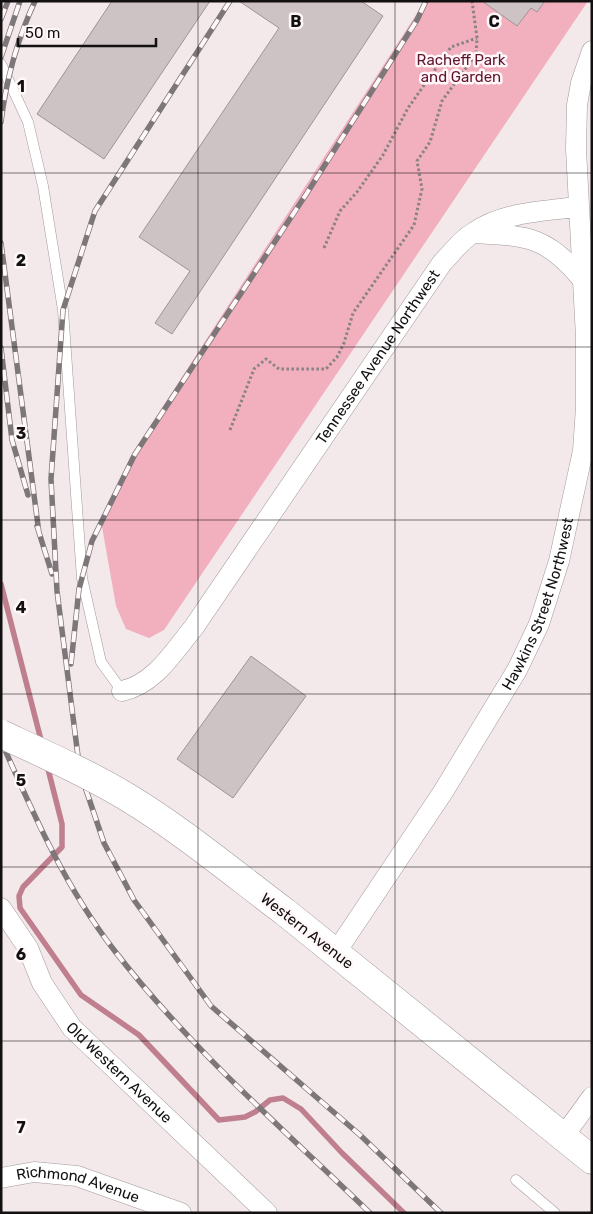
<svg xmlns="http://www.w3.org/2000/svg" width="593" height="1214" viewBox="0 0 593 1214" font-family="Rubik,sans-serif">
<rect width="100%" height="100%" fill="#f3e9eb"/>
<path fill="#f2afbe" d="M425,1H588L164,630L149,638L126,629L116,606L101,521L131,456Z"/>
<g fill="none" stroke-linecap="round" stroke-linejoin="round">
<path stroke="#bf7f8e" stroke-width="5.5" d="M1,584L42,744
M47,765L62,824V847L23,887L19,896L20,908L81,995L139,1035L219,1120L245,1117L255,1112L270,1100L283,1098L301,1109L342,1153L404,1213"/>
</g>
<path fill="#cdc3c5" stroke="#9d9495" d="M112,1H210L104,159L37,114Z
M239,1H361L383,16L172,334L155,323L190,271L139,237L279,28Z
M482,1H545L537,12L531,8L517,26Z
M251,656L306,696L233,798L177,759Z"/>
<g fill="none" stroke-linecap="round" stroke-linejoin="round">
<defs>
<path id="lane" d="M1,64L28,122L43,186L63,310L82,578L101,662L122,691
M516,1180L555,1213"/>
<g id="street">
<path d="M475,233C527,236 547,236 582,279"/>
<path id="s1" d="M122,691C155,684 174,651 194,627L442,263C452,253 461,240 473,233C503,212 543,211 578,207"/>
<path id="s2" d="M1,908L28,948L42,983L72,1028L267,1213"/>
<path id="s3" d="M336,952L443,792L517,670L539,624L559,561L583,451L586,407V337L576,149L577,105L581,83L592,51"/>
<path d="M563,1137L592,1097"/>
<path id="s4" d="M1,1178L34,1172L77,1176L181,1213"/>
</g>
<path id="primary" d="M285,912L592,1160"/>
</defs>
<use href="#lane" stroke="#a2999a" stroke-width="11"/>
<use href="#street" stroke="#a2999a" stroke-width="21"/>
<use href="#primary" stroke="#a2999a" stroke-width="29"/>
<path stroke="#898384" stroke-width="3" stroke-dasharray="2.5 2.5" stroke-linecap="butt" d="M324,248L340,211L357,192L383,155L408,108L451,47L477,38
M230,430L254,369L266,359L279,369H326L337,357L344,343L353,313L414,225L422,189L417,161L430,142L442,101L476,54L477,38L472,1"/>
<use href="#lane" stroke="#fff" stroke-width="10"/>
<use href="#street" stroke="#fff" stroke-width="20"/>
<use href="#primary" stroke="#fff" stroke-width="28"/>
<defs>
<path id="rail" d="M230,1L95,211L63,310L51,479L57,591L80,772L104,843L134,900L211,1006L360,1135L441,1213
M1,19L8,1
M1,57L20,1
M1,122C6,80 17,40 35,1
M1,243L39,533
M1,348L12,440L28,495
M37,526L52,574
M71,664L79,589L92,541L135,454L307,193L417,20L426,1
M1,741C33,813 65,887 114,950C189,1047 282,1128 370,1213"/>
</defs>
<use href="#rail" stroke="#7d7779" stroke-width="5.5"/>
<use href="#rail" stroke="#fff7f8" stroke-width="4" stroke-dasharray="11" stroke-linecap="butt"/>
<defs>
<path id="primary-bridge" d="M1,734C44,754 87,773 127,797C183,831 233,873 285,912"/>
</defs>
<use href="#primary-bridge" stroke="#a2999a" stroke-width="29" stroke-linecap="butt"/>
<use href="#primary-bridge" stroke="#fff" stroke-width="28"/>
</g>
<path fill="none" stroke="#131011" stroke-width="1" stroke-opacity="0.55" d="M198,1V1213M395,1V1213M1,173H592M1,347H592M1,520H592M1,694H592M1,867H592M1,1041H592"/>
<g text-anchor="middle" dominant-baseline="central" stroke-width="5" stroke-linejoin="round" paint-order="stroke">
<g font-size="15" fill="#61142f" stroke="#fff7f8">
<text x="461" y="60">Racheff Park<tspan x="461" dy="17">and Garden</tspan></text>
</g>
<g font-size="15" fill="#131011" stroke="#fff7f8">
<text stroke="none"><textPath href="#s1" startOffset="425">Tennessee Avenue Northwest</textPath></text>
<text stroke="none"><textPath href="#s3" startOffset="405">Hawkins Street Northwest</textPath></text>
<text transform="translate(307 931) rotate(38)">Western Avenue</text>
<text stroke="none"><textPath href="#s2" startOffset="205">Old Western Avenue</textPath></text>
<text stroke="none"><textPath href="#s4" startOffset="79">Richmond Avenue</textPath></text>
</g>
</g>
<g font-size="16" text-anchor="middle" font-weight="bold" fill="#131011" stroke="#fff7f8" stroke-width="5" stroke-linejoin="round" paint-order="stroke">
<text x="296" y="27">B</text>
<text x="494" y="27">C</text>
<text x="21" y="92">1</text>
<text x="21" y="266">2</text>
<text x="21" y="439">3</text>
<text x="21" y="613">4</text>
<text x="21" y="786">5</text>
<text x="21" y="960">6</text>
<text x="21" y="1133">7</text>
</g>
<rect width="593" height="1214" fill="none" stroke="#131011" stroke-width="5"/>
<path d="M18 38v8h138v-8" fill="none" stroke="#131011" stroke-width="2.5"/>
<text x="25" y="38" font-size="15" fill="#131011" stroke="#fff7f8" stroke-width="4" paint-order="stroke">50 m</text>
</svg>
